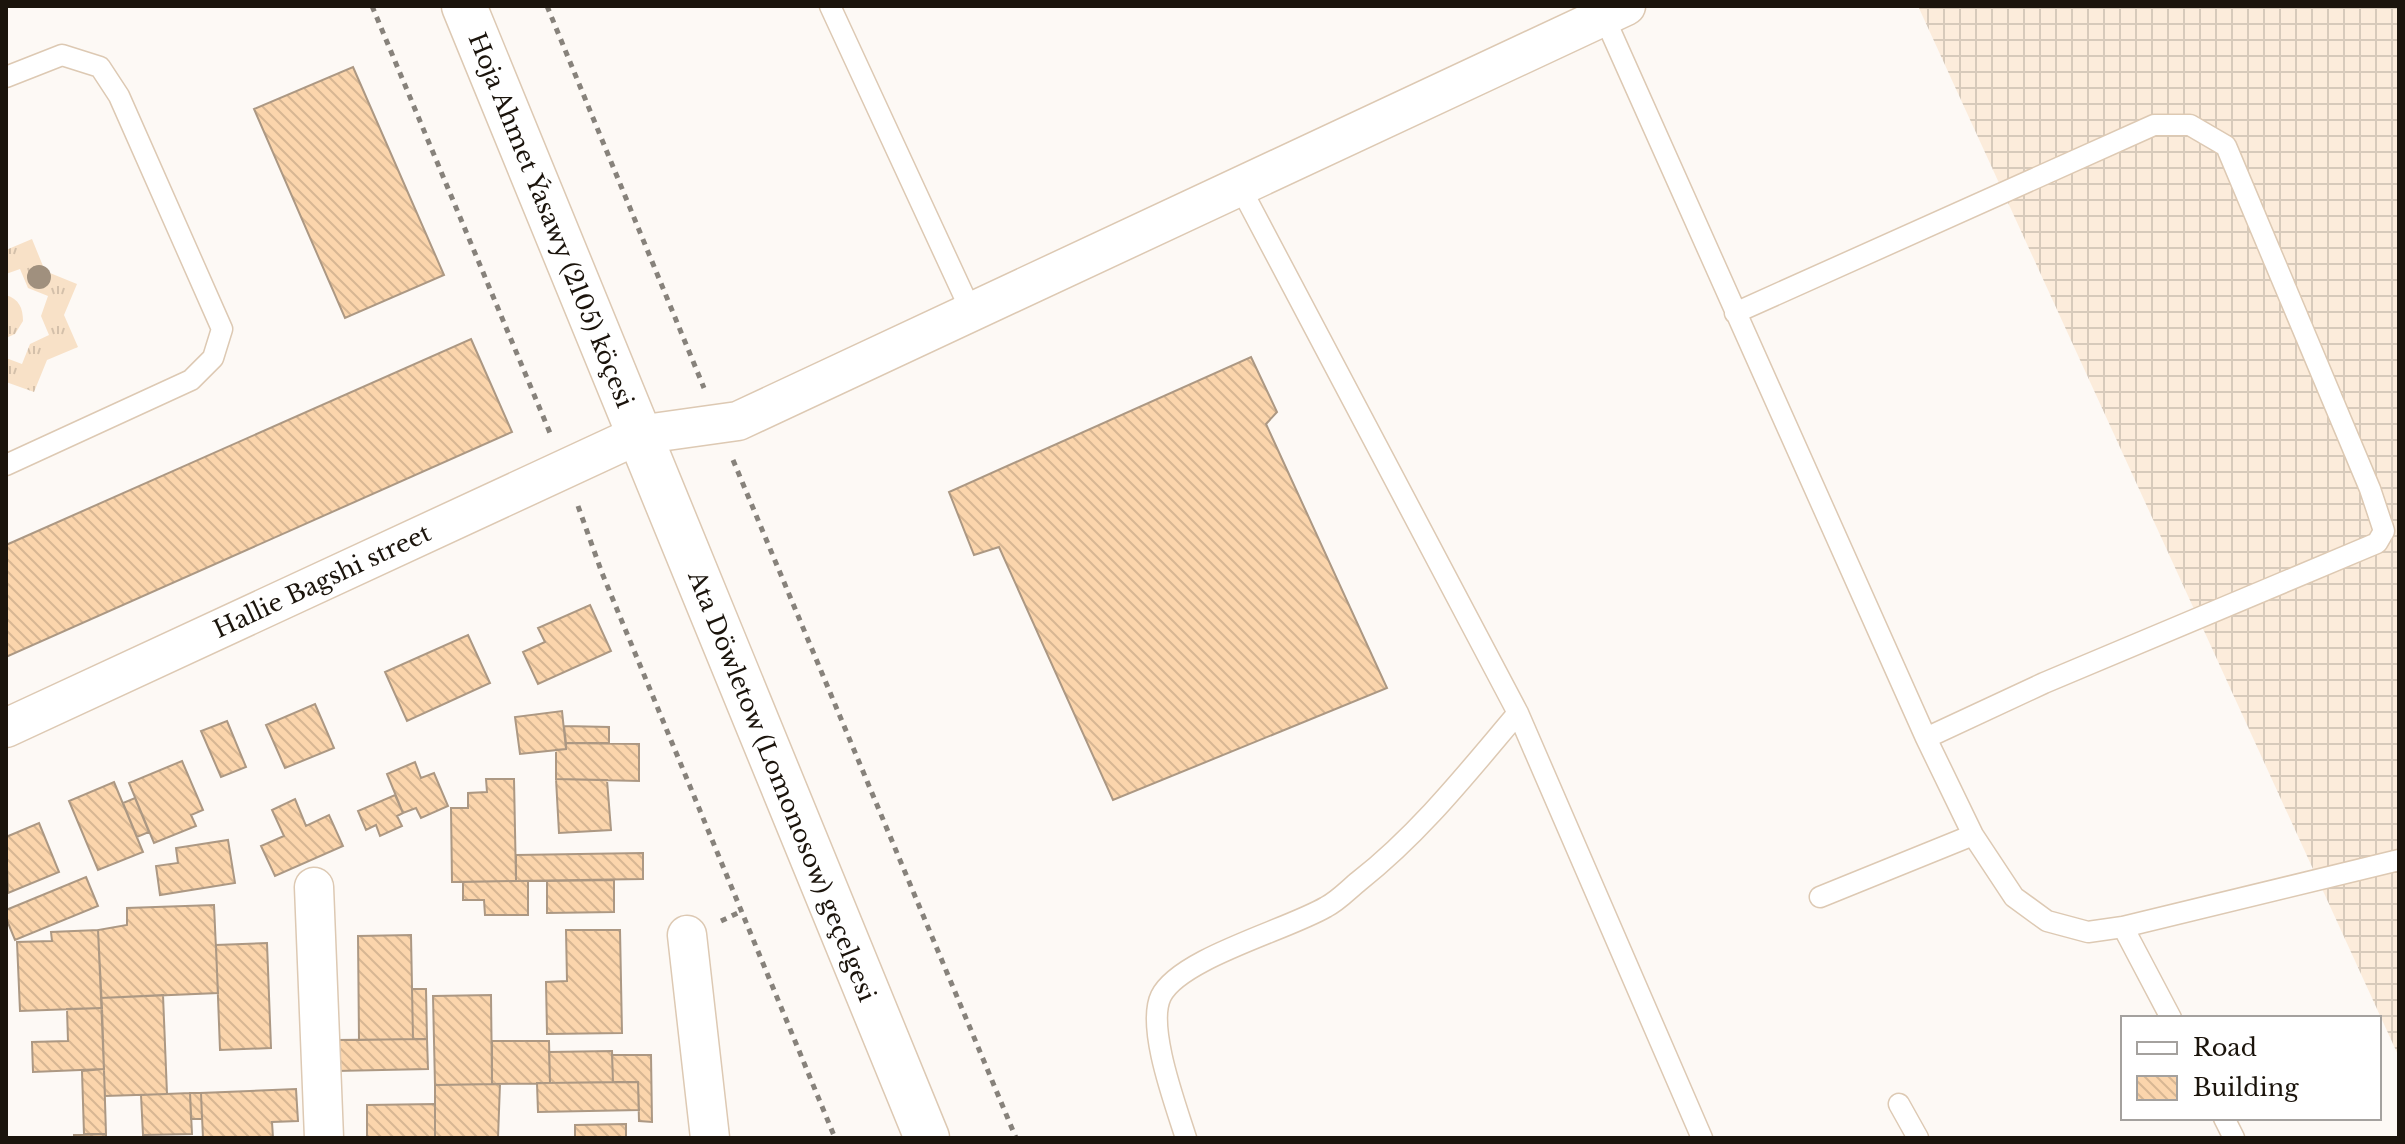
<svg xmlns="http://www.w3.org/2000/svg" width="2405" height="1144" viewBox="0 0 2405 1144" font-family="'Libre Baskerville',serif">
<defs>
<pattern id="industrial-grid" width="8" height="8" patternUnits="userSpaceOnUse" patternTransform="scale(2)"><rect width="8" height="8" fill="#fcecdb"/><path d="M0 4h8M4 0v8" fill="none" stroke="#d7cabb"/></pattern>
<pattern id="grass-tufts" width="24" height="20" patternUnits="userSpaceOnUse" patternTransform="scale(2)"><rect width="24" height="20" fill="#f8e1c7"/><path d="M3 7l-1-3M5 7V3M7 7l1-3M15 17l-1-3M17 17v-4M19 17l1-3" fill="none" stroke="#d4c0aa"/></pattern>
<pattern id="building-back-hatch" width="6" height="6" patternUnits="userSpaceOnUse" patternTransform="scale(2)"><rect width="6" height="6" fill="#fbd5ac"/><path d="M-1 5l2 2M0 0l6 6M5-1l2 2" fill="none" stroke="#d7b693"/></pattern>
</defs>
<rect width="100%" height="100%" fill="#fdf9f5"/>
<path fill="url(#industrial-grid)" d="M1918,6H2399V1057Z"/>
<path fill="url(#grass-tufts)" d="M32,239L45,271L77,284L64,315L78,347L47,360L34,392L6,382V358L22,364L30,344L49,335L41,316L48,296L28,288L20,269L6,274V250Z
M6,295C19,299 23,308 23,321L15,334L6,338Z"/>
<path fill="url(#building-back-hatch)" stroke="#ac9883" stroke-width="2" d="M353,67L444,275L345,318L254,109Z
M471,339L512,432L6,657V545Z
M1251,357L1277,412L1266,424L1387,688L1113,800L999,547L974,555L949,492Z
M590,605L611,651L538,684L523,652L545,642L538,628Z
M468,635L490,683L407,721L385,672Z
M315,704L334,748L285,768L266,725Z
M562,711L566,749L520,754L515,717Z
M227,721L246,767L221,777L201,731Z
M564,726L609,727V743H566Z
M566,743L639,744V781L556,779V750L566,749Z
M182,761L203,810L191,815L196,826L154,843L129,783Z
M415,762L421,778L434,773L448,806L421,818L416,808L403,813L387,774Z
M486,779H514L516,881L452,882L451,808H468V793L487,792Z
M556,779L607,780L611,830L559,833Z
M114,782L143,852L98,870L69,801Z
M395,795L403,813L397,816L402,826L380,836L376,825L366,830L358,811Z
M135,798L149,832L137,837L123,803Z
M295,799L306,826L329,815L343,846L275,876L261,846L284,836L272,810Z
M39,823L59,872L8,893L6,837Z
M228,840L235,883L160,895L156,866L178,863L176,848Z
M643,853V879L516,881V855Z
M86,877L98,906L15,940L6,918V910Z
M614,880V912L547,913V881Z
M516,881H528V915H485L484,900H463V882Z
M214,905L218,993L101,998L98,930L127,925V908Z
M98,930L102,1008L20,1011L17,942L52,941L51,932Z
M566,930H620L622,1033L547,1034L546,982L567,981Z
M411,935L413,1039L359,1040L358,936Z
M267,943L271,1048L220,1050L216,945Z
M412,989H426L427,1039H413Z
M163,995L167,1094L105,1096L101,998Z
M491,995L492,1084L435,1085L433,996Z
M102,1008L104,1069L33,1072L32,1042L68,1041L67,1009Z
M427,1039L428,1069L336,1071V1040Z
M492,1041H549L550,1083L492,1084Z
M612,1051L613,1082L550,1083L549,1052Z
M612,1055H651L652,1122L639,1121L638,1082H613Z
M104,1069L106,1134H84L82,1071Z
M638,1082L639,1110L538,1112L537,1083Z
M500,1084L498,1138H435V1085Z
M296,1089L298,1121L272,1122L273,1138H203L201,1093Z
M190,1093L192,1134L143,1135L141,1095Z
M190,1093H201L202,1119H191Z
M435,1104V1138H367V1105Z
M626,1124V1138H575V1125Z
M106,1134V1138H74V1135Z"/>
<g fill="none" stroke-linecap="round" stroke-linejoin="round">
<defs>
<path id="lane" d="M830,6L971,311
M1601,10L1926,738L1973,835L2014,897L2047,921L2088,932L2123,927L2171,1018
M6,77L62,55L100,67L119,96L222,329L213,358L191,380L6,465
M1239,185L1518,713L1702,1138
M1735,313L2154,125H2190L2226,146L2370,489L2384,531L2377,543L2044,683L1926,738
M1820,897L1973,835
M2123,927L2399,860
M1899,1104L1918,1138
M2224,1118L2234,1138
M1186,1138C1176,1106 1146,1027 1161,996C1180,958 1287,930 1326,907C1338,901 1348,890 1359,881C1420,833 1468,772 1518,713"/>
<path id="street" d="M6,728L638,435L738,421L1626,6
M314,887L324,1138
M687,935L710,1138"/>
<path id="secondary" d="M464,6L927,1138"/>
</defs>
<use href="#lane" stroke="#ddc9b3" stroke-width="23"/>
<use href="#street" stroke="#ddc9b3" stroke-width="41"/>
<use href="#secondary" stroke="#ddc9b3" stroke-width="47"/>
<path stroke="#87827b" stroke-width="5" stroke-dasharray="6 6" stroke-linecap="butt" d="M372,6L550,433
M547,6L704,388
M733,460L1016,1138
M578,506L602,573L835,1138
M721,921L742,911"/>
<use href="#lane" stroke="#fff" stroke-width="20"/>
<use href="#street" stroke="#fff" stroke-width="38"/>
<use href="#secondary" stroke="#fff" stroke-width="44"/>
</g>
<circle fill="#a0907e" cx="39" cy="277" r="12"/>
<g text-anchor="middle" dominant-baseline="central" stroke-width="6" stroke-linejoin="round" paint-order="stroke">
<g font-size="24" fill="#1b140c" stroke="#fff">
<text transform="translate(551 220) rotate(68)">Hoja Ahmet Ýasawy (2105) köçesi</text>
<text transform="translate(322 581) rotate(-25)">Hallie Bagshi street</text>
<text transform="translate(782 786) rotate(68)">Ata Döwletow (Lomonosow) geçelgesi</text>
</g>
</g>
<rect width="2405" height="1144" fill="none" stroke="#1b140c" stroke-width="16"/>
<rect x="2121" y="1016" width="260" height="104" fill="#ffffff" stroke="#a4a19e" stroke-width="2"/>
<rect x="2137" y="1042" width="40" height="12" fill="#ffffff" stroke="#a4a19e" stroke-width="2"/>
<text x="2193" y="1056" font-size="24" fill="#1b140c">Road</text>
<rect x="2137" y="1076" width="40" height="24" fill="url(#building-back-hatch)" stroke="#a4a19e" stroke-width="2"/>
<text x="2193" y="1096" font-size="24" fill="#1b140c">Building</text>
</svg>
